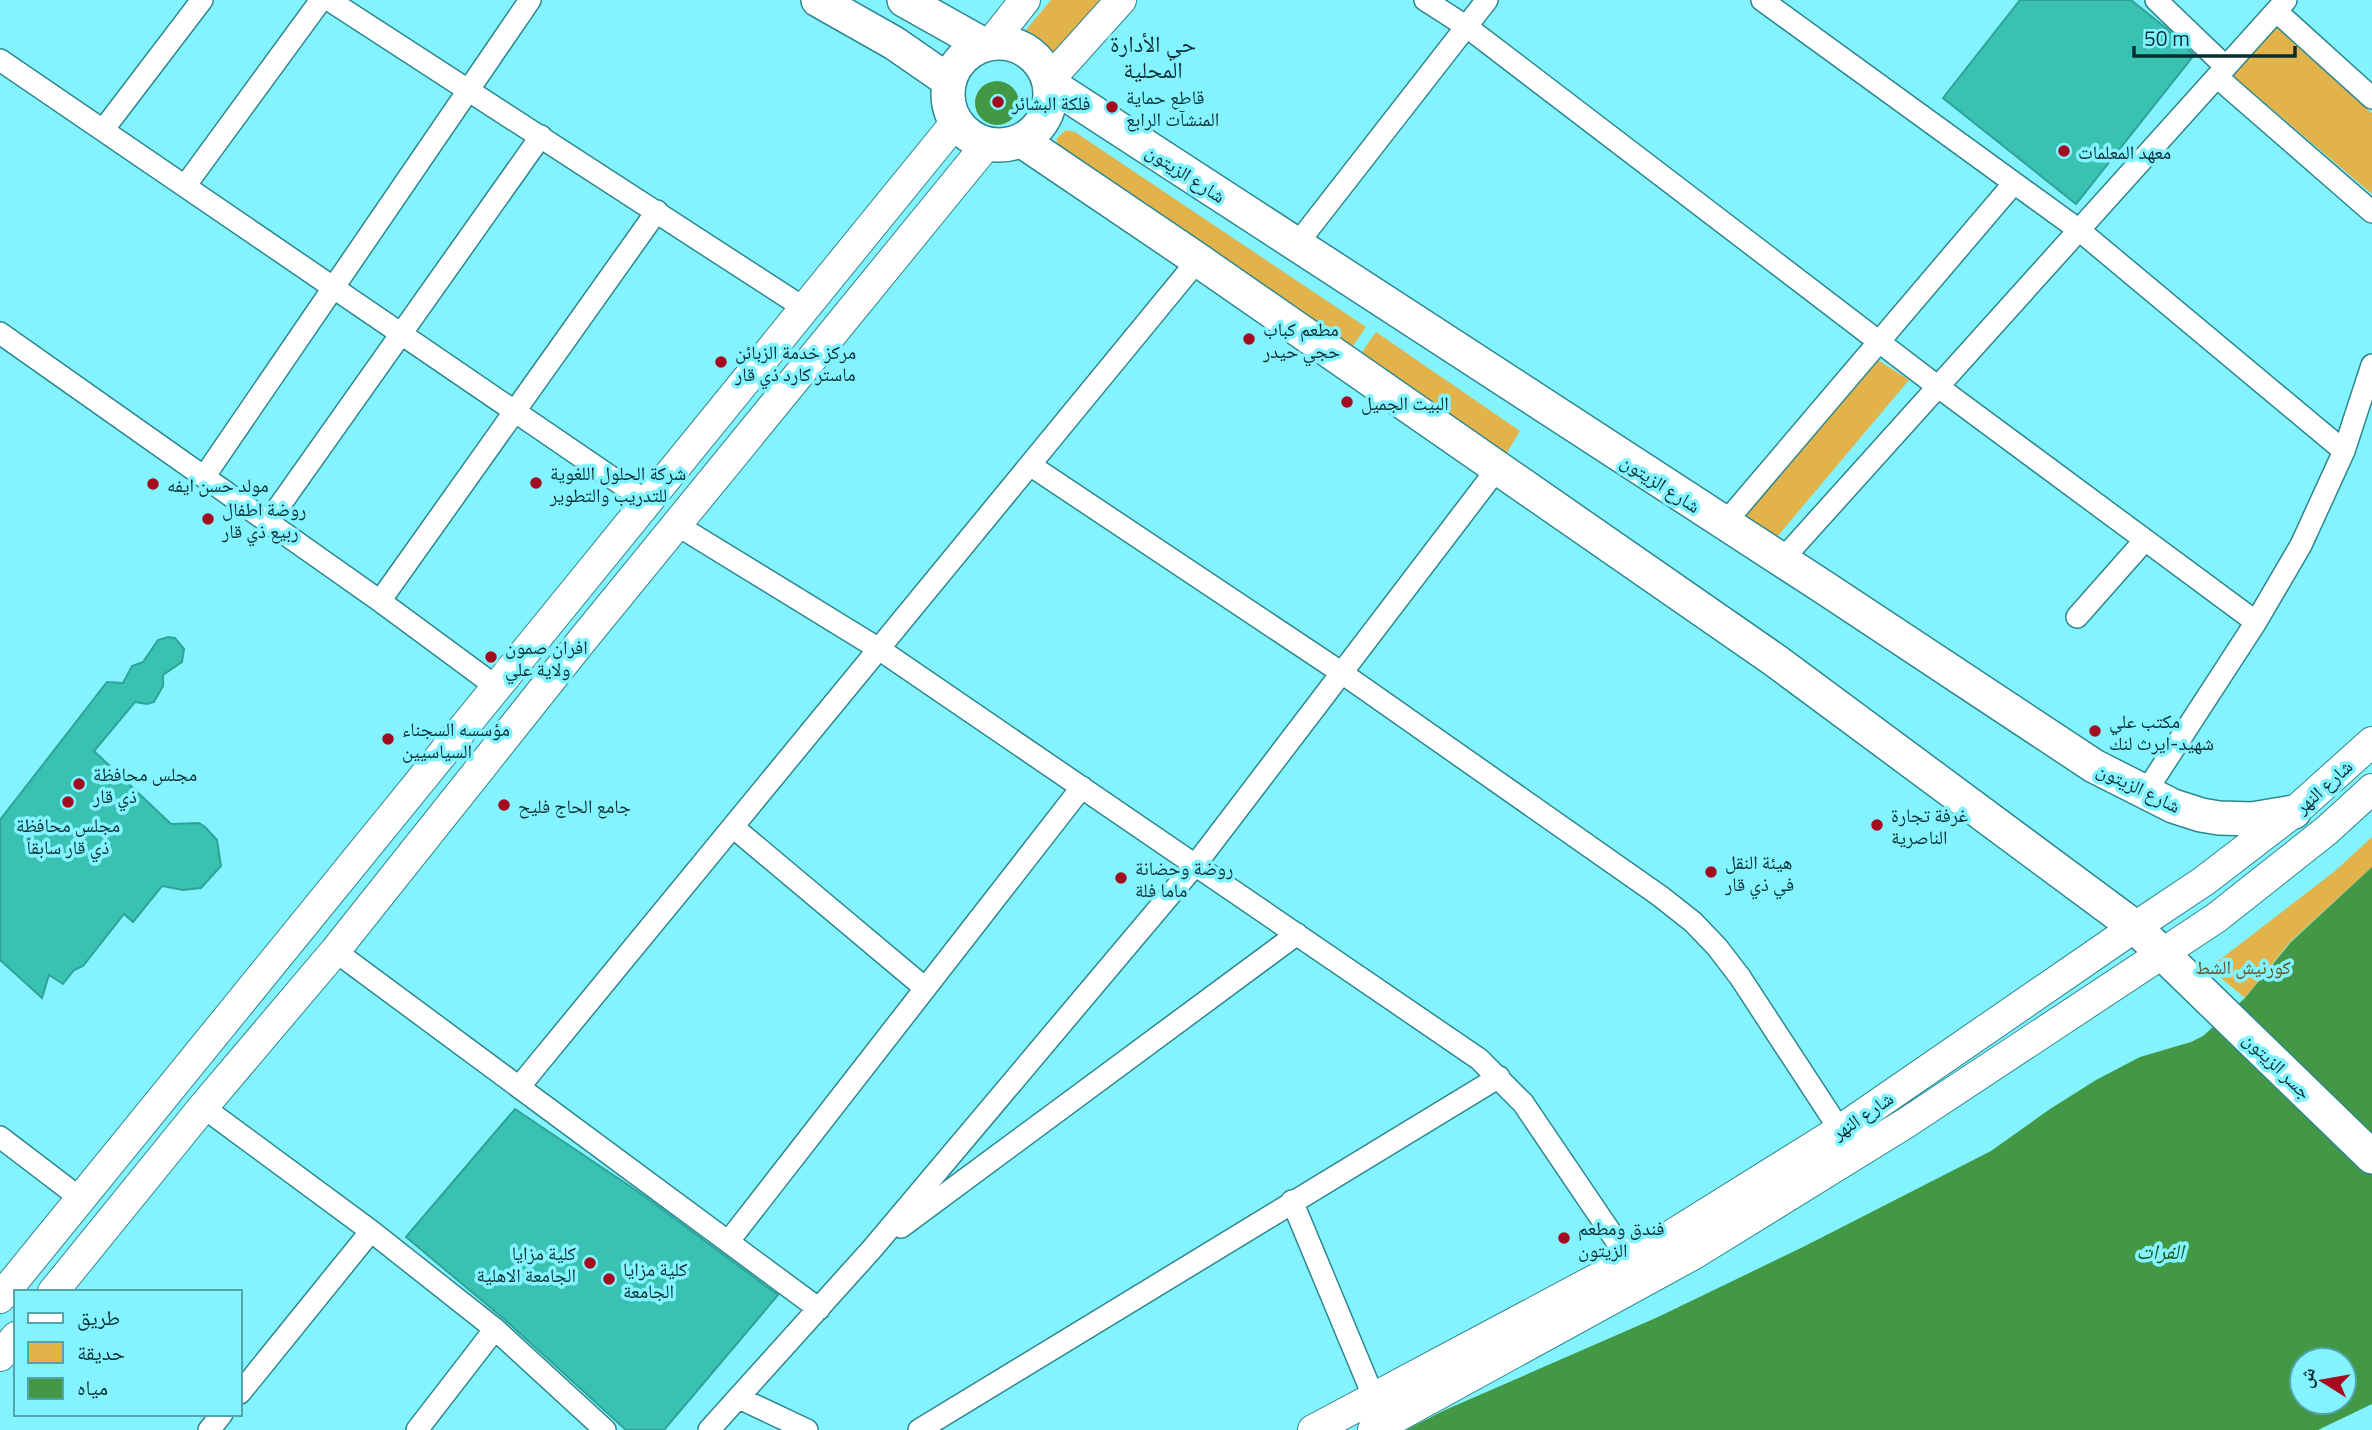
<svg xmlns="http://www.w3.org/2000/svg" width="2372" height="1430" viewBox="0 0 2372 1430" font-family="'Titillium Web','Noto Naskh Arabic',sans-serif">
<rect width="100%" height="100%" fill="#83f3ff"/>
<path fill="#e2b34a" d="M1051,0H1108L1055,64L1020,37Z
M2275,26L2372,113V194L2232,75Z
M1066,130L1075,132L1366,327L1350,350L1056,147L1057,138Z
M1376,332L1520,431L1506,454L1359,356Z
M1872,356L1909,380L1771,544L1740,517Z
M2372,837V867L2290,942L2245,998L2209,968L2335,871Z"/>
<path fill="#429845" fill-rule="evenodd" d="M975 103a22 22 0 1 1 44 0a22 22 0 1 1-44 0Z
M2372,867V1404L2318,1430H1406L1445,1410L1658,1317L1803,1247L1991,1151L2050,1109L2096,1080L2140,1057L2191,1042L2203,1036L2245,998L2291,942ZM2302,1360H2344V1402H2302Z"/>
<path fill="#39c1b2" stroke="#2da497" stroke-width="2" d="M2020,0H2131L2166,28L2194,55L2076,204L1943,98Z
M168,637L175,638L184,649L182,662L163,675V686L154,702L147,704L135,702L94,751L171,824L199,823L205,827L217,840L221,866L201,888L183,890L162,886L133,922L124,914L83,966L74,970L63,984L49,975L42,998L0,960V820L107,682L123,683L132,666L143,662L158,640Z
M515,1109L640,1193L778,1295L664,1430H626L504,1319L406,1237Z"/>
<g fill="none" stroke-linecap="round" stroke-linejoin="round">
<defs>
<path id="minor" d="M329,0L804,308
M1425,0L1467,27L1937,386L2256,622
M1762,0L2079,230L2344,451
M2156,0L2226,67
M2276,11L2372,98
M0,60L646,501
M2217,77L2372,212
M103,130L202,0
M185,186L321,0
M1297,244L1487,0
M0,333L380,601L498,688
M1030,465L1342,673L1660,896L1693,922L1717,947L1740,977L1840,1130
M204,477L530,0
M268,522L541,136
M1724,524L2014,183
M677,525L879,649L1479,1059L1523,1103L1630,1261
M1781,561L2286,0
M380,601L657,211
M2077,617L2145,540
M2145,793L2256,622L2301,545L2344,451L2372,365
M733,827L925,988
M335,951L819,1309
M519,1087L1198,260
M203,1107L371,1231L495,1329L605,1430
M0,1137L80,1198
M1292,1201L1374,1398
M901,1227L1297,934
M728,1242L1082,787
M240,1393L371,1231
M739,1398L807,1430
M209,1430L222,1414
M417,1430L495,1329
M709,1430L872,1249L1196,864L1497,469
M919,1430L1499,1077"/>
<path id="secondary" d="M991,43L1025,0
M1049,80L1121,0
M53,1292L203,1107L335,951L580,643L987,144
M0,1298L956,122
M0,1356L16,1337
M1313,1430L1630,1261L1840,1130L2135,927L2204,881L2294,812L2372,742
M1373,1430L1694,1254L1906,1123L2216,918L2326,831L2372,789"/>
<path id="primary" d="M818,0L894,43L949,81
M904,0L984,45
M948 94a51 51 0 1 1 102 0a51 51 0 1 1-102 0Z
M1050,84L1825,588L2094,766L2173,806L2201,815L2219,818L2252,819L2294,812
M1022,141L1198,260L1776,661L2135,927L2372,1157"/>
</defs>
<use href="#minor" stroke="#2e8790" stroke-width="24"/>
<use href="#secondary" stroke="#2e8790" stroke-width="32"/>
<use href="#primary" stroke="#2e8790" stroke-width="36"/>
<use href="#minor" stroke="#fff" stroke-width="21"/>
<use href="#secondary" stroke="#fff" stroke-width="30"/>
<use href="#primary" stroke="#fff" stroke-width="33"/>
</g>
<g fill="#a50b1f" stroke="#83f3ff" stroke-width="2.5">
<circle cx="998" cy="102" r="7"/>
<circle cx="1112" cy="107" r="7"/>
<circle cx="2064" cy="151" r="7"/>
<circle cx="1249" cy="339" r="7"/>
<circle cx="721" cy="362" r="7"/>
<circle cx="1347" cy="402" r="7"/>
<circle cx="536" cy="483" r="7"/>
<circle cx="153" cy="484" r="7"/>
<circle cx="208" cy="519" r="7"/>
<circle cx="491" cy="657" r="7"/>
<circle cx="2095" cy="731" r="7"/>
<circle cx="388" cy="739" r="7"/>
<circle cx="79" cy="784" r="7"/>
<circle cx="68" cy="802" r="7"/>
<circle cx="504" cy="805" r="7"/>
<circle cx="1877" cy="825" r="7"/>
<circle cx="1711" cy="872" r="7"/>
<circle cx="1121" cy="878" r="7"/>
<circle cx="1564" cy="1238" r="7"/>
<circle cx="590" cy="1263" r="7"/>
<circle cx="609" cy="1279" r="7"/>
</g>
<g text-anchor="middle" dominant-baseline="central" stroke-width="7" stroke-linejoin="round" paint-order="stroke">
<g font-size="19" fill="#082e32" stroke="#83f3ff" text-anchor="start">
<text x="1126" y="96">قاطع حماية<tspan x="1126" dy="22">المنشآت الرابع</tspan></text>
<text x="1012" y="102">فلكة البشائر</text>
<text x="2078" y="151">معهد المعلمات</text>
<text x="1263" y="328">مطعم كباب<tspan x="1263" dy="22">حجي حيدر</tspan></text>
<text x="735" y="351">مركز خدمة الزبائن<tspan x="735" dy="22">ماستر كارد ذي قار</tspan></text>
<text x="1361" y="402">البيت الجميل</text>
<text x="550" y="472">شركة الحلول اللغوية<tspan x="550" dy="22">للتدريب والتطوير</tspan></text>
<text x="167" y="484">مولد حسن ايفه</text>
<text x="222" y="508">روضة اطفال<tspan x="222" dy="22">ربيع ذي قار</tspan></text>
<text x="505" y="646">افران صمون<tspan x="505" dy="22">ولاية علي</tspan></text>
<text x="2109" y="720">مكتب علي<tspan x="2109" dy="22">شهيد-ايرث لنك</tspan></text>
<text x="402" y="728">مؤسسه السجناء<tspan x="402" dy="22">السياسيين</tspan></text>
<text x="93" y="773">مجلس محافظة<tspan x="93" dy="22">ذي قار</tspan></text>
<text x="518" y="805">جامع الحاج فليح</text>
<text x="1891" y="814">غرفة تجارة<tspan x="1891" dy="22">الناصرية</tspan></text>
<text x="68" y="824" text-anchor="middle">مجلس محافظة<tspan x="68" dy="22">ذي قار سابقاً</tspan></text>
<text x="1725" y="861">هيئة النقل<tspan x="1725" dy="22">في ذي قار</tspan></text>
<text x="1135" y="867">روضة وحضانة<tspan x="1135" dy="22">ماما فلة</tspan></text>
<text x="1578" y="1227">فندق ومطعم<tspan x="1578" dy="22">الزيتون</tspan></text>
<text x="576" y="1252" text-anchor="end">كلية مزايا<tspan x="576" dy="22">الجامعة الاهلية</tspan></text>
<text x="623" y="1268">كلية مزايا<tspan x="623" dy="22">الجامعة</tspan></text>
</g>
<g font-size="19" fill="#082e32" stroke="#83f3ff">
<text transform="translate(1186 173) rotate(33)">شارع الزيتون</text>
<text transform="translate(1661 483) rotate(33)">شارع الزيتون</text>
<text transform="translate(2323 786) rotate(-42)">شارع النهر</text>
<text transform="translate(2139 787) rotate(26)">شارع الزيتون</text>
<text transform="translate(2278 1065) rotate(44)">جسر الزيتون</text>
<text transform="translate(1862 1115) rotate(-34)">شارع النهر</text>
</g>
<g font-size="19" fill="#665122" stroke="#83f3ff">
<text x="2243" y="966">كورنيش الشط</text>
</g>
<g font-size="21" font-style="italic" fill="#1c561f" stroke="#83f3ff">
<text x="2160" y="1251">الفرات</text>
</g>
<g font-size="23" fill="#082e32" stroke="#83f3ff">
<text x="1153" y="43">حي الأدارة<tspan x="1153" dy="26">المحلية</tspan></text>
</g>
</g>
<rect x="14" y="1290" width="228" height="126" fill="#83f3ff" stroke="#52a4ad" stroke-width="2"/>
<rect x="28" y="1313" width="35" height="10" fill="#ffffff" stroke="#52a4ad" stroke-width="2"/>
<text x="77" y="1325" font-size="21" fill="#082e32">طريق</text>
<rect x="28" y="1342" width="35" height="21" fill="#e2b34a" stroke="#52a4ad" stroke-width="2"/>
<text x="77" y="1360" font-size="21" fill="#082e32">حديقة</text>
<rect x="28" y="1378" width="35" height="21" fill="#429845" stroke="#52a4ad" stroke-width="2"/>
<text x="77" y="1395" font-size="21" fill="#082e32">مياه</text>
<g transform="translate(2323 1381) rotate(281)"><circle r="33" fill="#83f3ff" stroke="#52a4ad" stroke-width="2"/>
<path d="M0-5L12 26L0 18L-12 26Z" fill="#a50b1f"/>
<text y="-10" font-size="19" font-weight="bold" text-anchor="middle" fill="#082e32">ش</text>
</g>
<path d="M2134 46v10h161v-10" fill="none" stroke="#082e32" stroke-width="3.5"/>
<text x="2144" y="46" font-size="21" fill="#082e32" stroke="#83f3ff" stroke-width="5" paint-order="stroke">50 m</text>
</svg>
